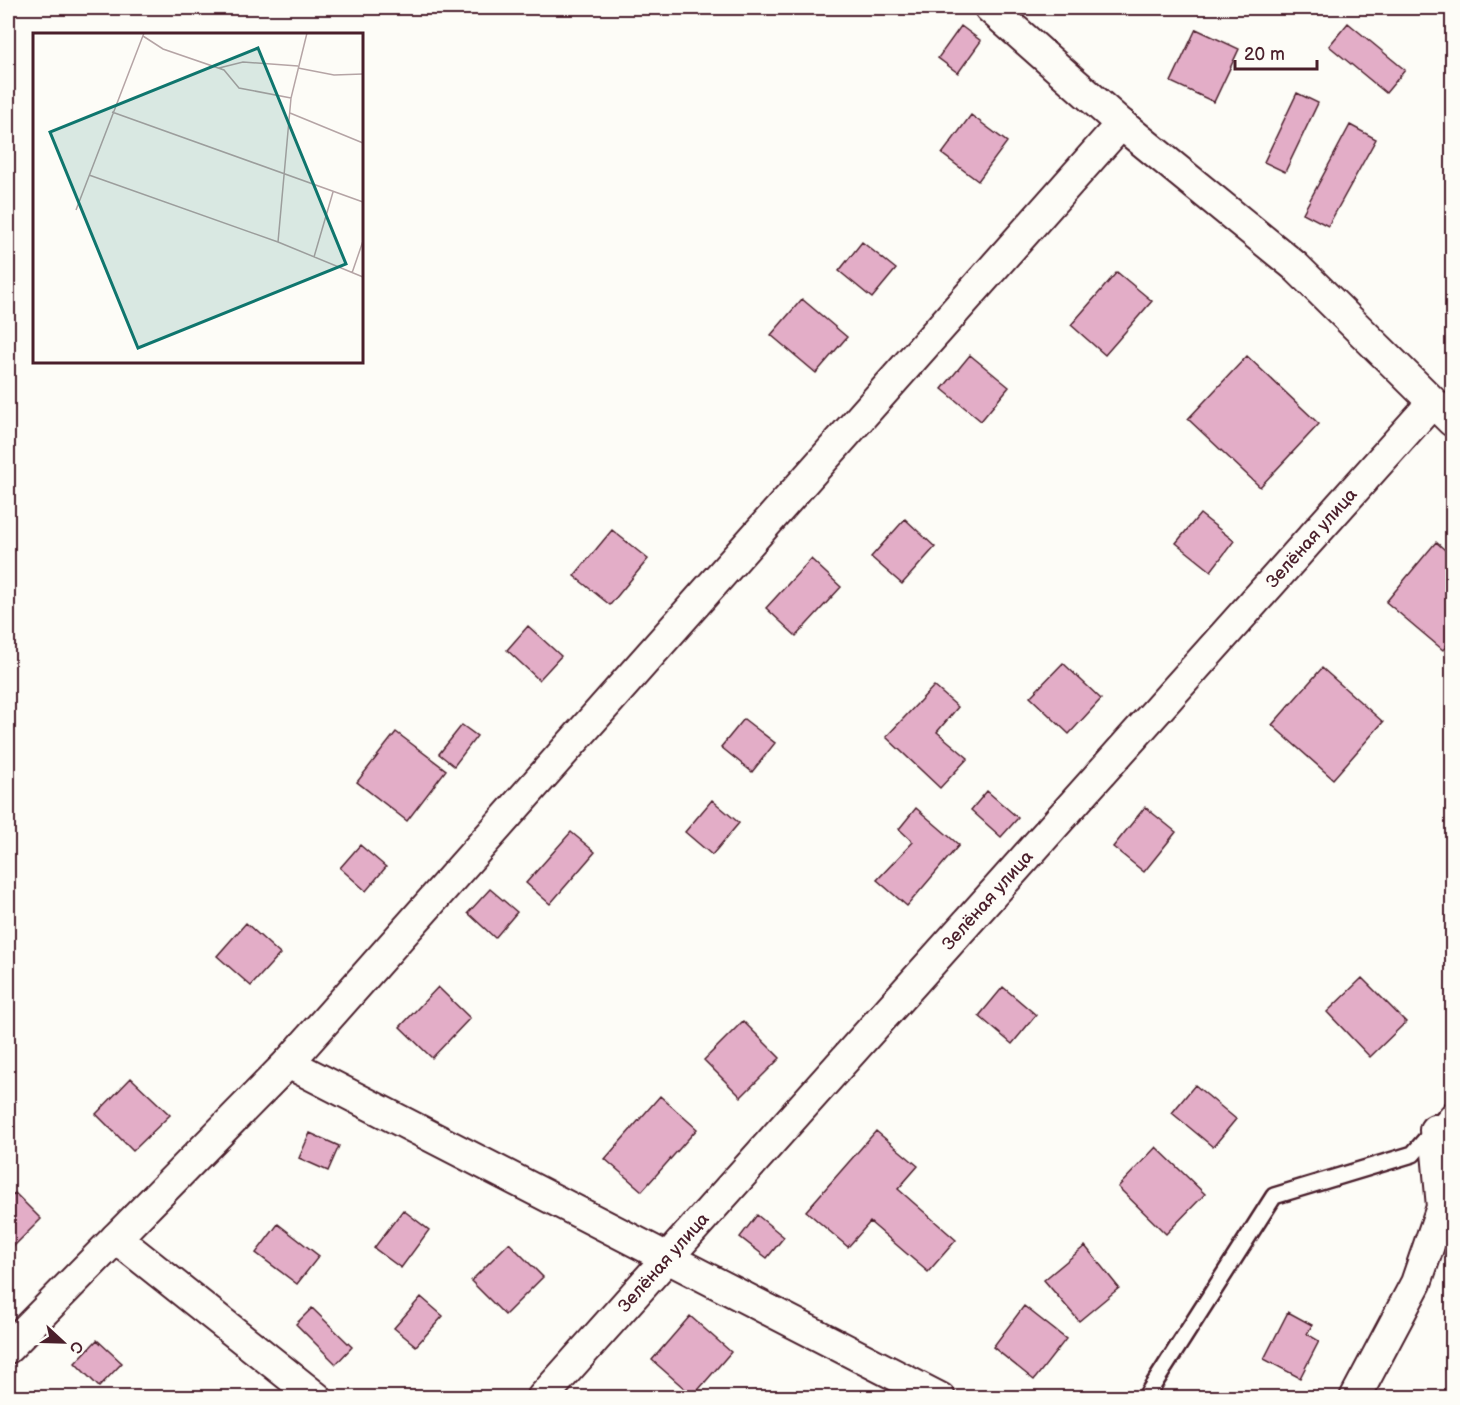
<svg xmlns="http://www.w3.org/2000/svg" width="1460" height="1405" viewBox="0 0 1460 1405" font-family="'Balsamiq Sans',sans-serif">
<rect width="100%" height="100%" fill="#fdfcf7"/>
<filter id="ink" filterUnits="userSpaceOnUse"><feTurbulence type="fractalNoise" baseFrequency=".0167" numOctaves="2"/><feDisplacementMap in="SourceGraphic" scale="12" xChannelSelector="R" yChannelSelector="G"/><feConvolveMatrix kernelMatrix="1 2 1 2 8 2 1 2 1" color-interpolation-filters="sRGB"/></filter>
<g filter="url(#ink)">
<path fill="#e3adc7" stroke="#4a1f2b" stroke-width="1.5" d="M1148,8H1162L1159,13Z
M1348,23L1405,70L1386,93L1329,46Z
M961,26L981,41L958,73L938,58Z
M1196,29L1239,49L1214,102L1171,82Z
M1297,93L1318,103L1285,172L1264,162Z
M971,115L1007,142L978,181L942,154Z
M1350,125L1376,139L1328,226L1303,213Z
M862,242L896,269L872,298L839,271Z
M1117,272L1152,301L1105,355L1071,325Z
M802,299L847,337L816,373L771,335Z
M970,355L1009,387L981,421L942,389Z
M1247,356L1319,424L1260,487L1188,419Z
M1200,514L1234,541L1211,571L1176,543Z
M905,519L935,547L902,584L871,557Z
M612,530L648,559L610,605L574,576Z
M1436,542L1452,556V639L1443,650L1386,602Z
M811,559L841,587L796,636L766,608Z
M528,626L561,656L539,680L507,650Z
M1063,663L1101,699L1069,734L1030,697Z
M1322,668L1383,722L1333,779L1272,725Z
M934,686L958,707L937,732L968,758L940,788L886,737Z
M744,719L775,743L752,772L721,747Z
M462,725L477,736L454,766L439,754Z
M396,732L446,770L407,821L357,782Z
M987,791L1018,818L1001,837L971,810Z
M712,800L739,823L712,855L685,832Z
M1145,807L1176,832L1144,872L1113,847Z
M916,808L959,845L907,906L877,880L913,842L899,829Z
M571,832L595,852L550,904L526,883Z
M360,845L386,867L366,891L340,868Z
M490,889L517,912L495,938L468,913Z
M246,923L280,954L251,986L217,956Z
M1362,978L1406,1022L1370,1057L1327,1012Z
M438,987L470,1018L432,1058L400,1027Z
M1003,987L1036,1015L1012,1044L979,1016Z
M743,1021L780,1058L741,1097L704,1060Z
M131,1078L170,1115L133,1151L96,1114Z
M1195,1085L1236,1119L1213,1147L1172,1113Z
M660,1096L697,1129L642,1191L605,1159Z
M876,1131L918,1166L898,1189L956,1240L928,1272L870,1222L848,1247L806,1211Z
M310,1133L339,1146L328,1171L299,1158Z
M1156,1147L1205,1194L1166,1234L1118,1187Z
M15,1193L41,1219L8,1252V1200Z
M403,1210L429,1230L401,1268L374,1248Z
M757,1215L784,1237L767,1258L740,1237Z
M278,1224L319,1256L297,1284L256,1253Z
M509,1243L543,1277L505,1315L471,1281Z
M1085,1246L1119,1288L1079,1321L1044,1280Z
M421,1297L443,1316L416,1346L394,1328Z
M1024,1306L1066,1339L1034,1380L993,1347Z
M312,1308L352,1347L336,1364L296,1324Z
M1288,1312L1312,1325L1307,1334L1319,1341L1300,1378L1264,1359Z
M690,1316L731,1352L693,1396L652,1360Z
M97,1340L122,1363L99,1387L75,1363Z"/>
<g fill="none" stroke-linecap="round" stroke-linejoin="round">
<defs>
<path id="lane" d="M1145,1398L1274,1196L1413,1154L1452,1109"/>
<g id="street">
<path d="M990,8L1121,124L1295,266L1452,421"/>
<path d="M288,1063L940,1398"/>
<path d="M116,1238L317,1398"/>
<path d="M8,1348L288,1063L1121,124"/>
<path id="s1" d="M542,1398L1432,403"/>
<path d="M1355,1398L1416,1283L1442,1207L1435,1130"/>
</g>
</defs>
<use href="#lane" stroke="#4a1f2b" stroke-width="20"/>
<use href="#street" stroke="#4a1f2b" stroke-width="34"/>
<use href="#lane" stroke="#fdfcf7" stroke-width="15"/>
<use href="#street" stroke="#fdfcf7" stroke-width="30"/>
</g>
</g>
<g text-anchor="middle" dominant-baseline="central" stroke-width="6" stroke-linejoin="round" paint-order="stroke">
<g font-size="18" fill="#4a1f2b" stroke="#fdfcf7">
<text stroke="none"><textPath href="#s1" startOffset="1154">Зелёная улица</textPath></text>
<text stroke="none"><textPath href="#s1" startOffset="668">Зелёная улица</textPath></text>
<text stroke="none"><textPath href="#s1" startOffset="182">Зелёная улица</textPath></text>
</g>
</g>
<g transform="translate(33 33)">
<rect width="330" height="330" fill="#fdfcf7"/>
<path fill="none" stroke="#b5a4a5" stroke-width="1.5" d="M110,3L130,16L191,37L206,55L258,65M186,35L210,29L265,33M265,35L301,42L330,41M79,79L330,169M257,80L330,110M56,142L245,209L330,244M43,177L111,0M245,209L258,65L274,0M281,224L300,159M319,240L330,208"/>
<path fill="#0f766e" fill-opacity="0.15" stroke="#0f766e" stroke-width="3" d="M225,15L313,231L105,315L17,99Z"/>
<rect width="330" height="330" fill="none" stroke="#4a1f2b" stroke-width="3"/>
</g>
<rect width="1460" height="1405" fill="none" stroke="#fdfcf7" stroke-width="30"/>
<rect x="15" y="15" width="1430" height="1375" fill="none" stroke="#4a1f2b" stroke-width="2" filter="url(#ink)"/>
<g transform="translate(63 1342) rotate(112)" stroke="#fdfcf7" stroke-width="4.5" paint-order="stroke">
<path d="M0-4.5L10 22L0 15L-10 22Z" fill="#4a1f2b"/>
<text y="-9" font-size="16" font-weight="bold" text-anchor="middle" fill="#4a1f2b">С</text>
</g>
<path d="M1235 60v9h82v-9" fill="none" stroke="#4a1f2b" stroke-width="3"/>
<text x="1244" y="60" font-size="18" fill="#4a1f2b" stroke="#fdfcf7" stroke-width="4.5" paint-order="stroke">20 m</text>
</svg>
